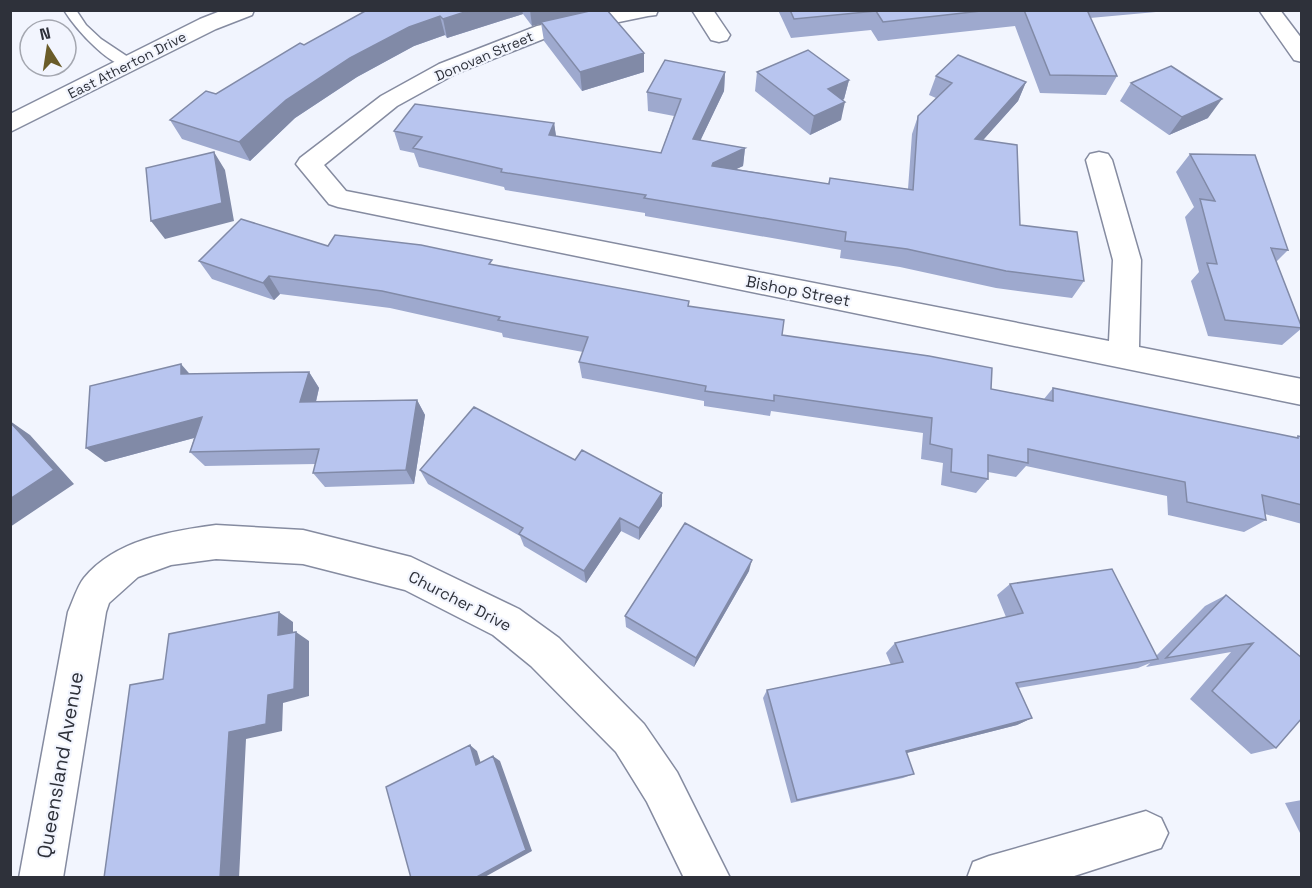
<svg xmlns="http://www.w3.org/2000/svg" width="1312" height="888" viewBox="0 0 1312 888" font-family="'Space Grotesk',sans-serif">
<rect width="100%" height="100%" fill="#f2f5fe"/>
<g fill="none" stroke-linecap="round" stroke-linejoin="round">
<defs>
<path id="lane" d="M64,10H76L86,25L101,39L134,61L136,64L134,67C112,71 75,28 64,10Z"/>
<path id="street" d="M614,10H658L656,15L648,16L551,36L455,74L397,106L324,165L346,191L1109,341L1113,260L1086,160L1090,154L1099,152L1108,154L1112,160L1141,260L1139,347L1302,379V405L338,207L329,204L296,164L300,158L381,96L439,64L537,26Z
M692,10H713L730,35L727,40L719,42L711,40Z
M216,525L303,530L411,557L519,609L559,638L644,724L677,772L730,878H684L647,802L616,752L531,666L493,635L405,590L303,564L216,559L171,565L138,577L109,603L106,612L63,878H19L68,612C73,601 77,587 84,578C115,540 171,531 216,525Z
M1146,811L1161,818L1168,833L1161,848L1068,878H967L973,862L989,856Z"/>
<path id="secondary" d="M223,10H254L252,15L216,29L10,132V114L200,19Z
M1259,10H1280L1302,39V62L1294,60Z"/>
</defs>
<use href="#lane" stroke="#858ba0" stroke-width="3"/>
<use href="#street" stroke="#858ba0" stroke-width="3"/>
<use href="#secondary" stroke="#858ba0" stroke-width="3"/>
<use href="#lane" fill="#fff" fill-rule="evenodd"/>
<use href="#street" fill="#fff" fill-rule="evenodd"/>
<use href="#secondary" fill="#fff" fill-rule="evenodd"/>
</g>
<path fill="#9ea9ce" d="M367,10H607L644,53V72L582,91L544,41L541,23L532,26L523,14L447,38L445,35L414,46L357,77L295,118L250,161L182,139L170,120Z
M778,10H1178L1090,18L1117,76L1106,95L1040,93L1015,26L878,41L871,30L791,38Z
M725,72L724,91L700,141L745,148L743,166L736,169L828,184L830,178L908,189L912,134L918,116L936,98L929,95L936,76L1026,82L1018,101L983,140L1020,225L1084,281L1072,298L996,288L900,267L840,258L841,250L645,216V213L505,190L504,187L419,167L414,153L400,150L394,131L554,123L556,137L661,153L674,116L648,111L647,92Z
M757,72L849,80L844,99L843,100L841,120L810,135L755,91Z
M1131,83L1208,118L1169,135L1120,101Z
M1190,154L1288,250L1276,262L1302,328L1282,345L1208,336L1191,281L1199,272L1185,217L1194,207L1176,172Z
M328,246L493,265L689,306L782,335L991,389L1044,399L1053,388L1295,438L1298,436L1302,437V524L1265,514L1266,520L1244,532L1168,515L1167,496L1026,466L1016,477L988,472V479L976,493L941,485L943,463L921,459L923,433L771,411L770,416L704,406V401L582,378L579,362L583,352L503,337L502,333L390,308L280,294L274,300L212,279L199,261Z
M309,372L319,388L316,402L417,400L425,415L414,484L325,487L313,473L316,464L205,466L190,452L194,438L105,462L190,374Z
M420,470L662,506L639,540L621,531L586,583L524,546L520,536L428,484Z
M749,571L694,667L626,627L625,616Z
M1010,584L1156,656L1205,606L1226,595L1302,658L1276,748L1251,754L1190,699L1231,652L1146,667L1150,663L1138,668L1018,688L1032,718L1017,725L906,753L914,774L903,778L791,803L763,698L767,690L891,665L886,653L895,643L1006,617L997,595Z
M1302,800V837L1285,803Z"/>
<path fill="#818aa7" d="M471,10H522L523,14L447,38L443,19Z
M530,10H593V12L532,26Z
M440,16L445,35L414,46L357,77L295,118L250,161L239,142L286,100L350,58L409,27Z
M644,53V72L582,91L580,72Z
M725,72L724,91L692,158L693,139Z
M849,80L844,99L824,108L828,89Z
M1026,82L1018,101L967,158L975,139Z
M1222,99L1208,118L1169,135L1182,117Z
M845,102L841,120L810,135L814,116Z
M554,123L557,142L549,135Z
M745,148L743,166L711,181L713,163Z
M214,152L225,170L234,221L165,239L151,221Z
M269,276L280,294L274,300L263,283Z
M181,364L195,380L181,374Z
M309,372L319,388L312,418L300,402Z
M417,400L425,415L414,484L406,470Z
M202,417L216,432L105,462L86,448Z
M10,421L30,435L74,484L10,527Z
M662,493V506L639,540V528Z
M620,518L621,531L586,583L584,571Z
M752,560L749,571L694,667L696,658Z
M279,612L293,622V645L278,635Z
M296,632L309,641V696L283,703L282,731L246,739L239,878H220L229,732L268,695Z
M1032,718L1017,725L895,756L906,751Z
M470,745L477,751L483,770L476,765Z
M493,756L500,761L532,851L483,878H475Z"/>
<path fill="#b8c5ef" stroke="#818aa7" stroke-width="1.5" d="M367,10H471L443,19L440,16L409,27L350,58L286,100L239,142L170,120L206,91L216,94L300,43L304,45Z
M594,10H607L644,53L580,72L541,22Z
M790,10H990L883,22L876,11L794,19Z
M1024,10H1087L1117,76L1050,75Z
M808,50L849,80L828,89L845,102L814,116L757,72Z
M958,55L1026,82L975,139L1017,145L1020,225L1077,232L1084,281L1006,271L907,249L845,241L846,232L644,198L646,195L501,172L502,169L413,148L422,137L394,131L415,104L554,123L549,135L661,153L681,99L647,92L665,60L725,72L693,139L745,148L713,163L712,166L829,184L830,178L913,190L918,116L952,83L936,76Z
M1171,66L1222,99L1182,117L1131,83Z
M214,152L222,203L151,221L146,168Z
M1190,154L1255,155L1288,250L1271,248L1302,328L1225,320L1207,263L1217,264L1200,199L1215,201Z
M241,219L328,246L335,235L421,245L492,260L489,264L689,301L688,306L784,320L782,335L929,356L992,368L991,389L1053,401V388L1298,438V436L1302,437V505L1262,495L1266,520L1187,502L1185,482L1028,449V463L988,455V479L951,472L952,449L930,444L932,418L774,395V401L705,391L706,386L579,362L588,337L498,320L500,317L382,291L269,276L263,283L199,261Z
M181,364V374L309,372L300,402L417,400L406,470L313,473L319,449L190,452L202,417L86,448L90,386Z
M474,407L575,460L582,450L662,493L639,528L620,518L584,571L519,534L523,528L420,470Z
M10,422L54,470L10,499Z
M685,523L752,560L696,658L625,616Z
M1112,569L1158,659L1016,683L1032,718L906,751L914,774L797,800L767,690L903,662L895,643L1023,613L1010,584Z
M1226,595L1302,658V718L1276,748L1212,691L1253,643L1166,658Z
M279,612L278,635L296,632L294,689L268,695L266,724L229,732L220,878H104L130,685L163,679L169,634Z
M470,745L476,765L493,756L526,850L475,878H411L386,787Z"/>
<g text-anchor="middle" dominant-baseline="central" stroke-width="4.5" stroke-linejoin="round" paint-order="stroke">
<g font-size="14" fill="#2e313a" stroke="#f2f5fe">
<text transform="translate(484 56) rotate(-23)">Donovan Street</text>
<text transform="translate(127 65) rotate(-27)">East Atherton Drive</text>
</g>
<g font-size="16" fill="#2e313a" stroke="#f2f5fe">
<text transform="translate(798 291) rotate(11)">Bishop Street</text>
<text transform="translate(460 601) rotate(27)">Churcher Drive</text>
</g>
<g font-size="20" fill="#2e313a" stroke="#f2f5fe">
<text transform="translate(60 765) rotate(-80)">Queensland Avenue</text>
</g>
</g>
<rect width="1312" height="888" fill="none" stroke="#2e313a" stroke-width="24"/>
<g transform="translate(48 48) rotate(348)"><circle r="28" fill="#f2f5fe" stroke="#a4a7b0" stroke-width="1.5"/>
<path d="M0-4.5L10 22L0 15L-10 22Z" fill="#6a5c29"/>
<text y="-9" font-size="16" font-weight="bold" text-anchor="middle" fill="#2e313a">N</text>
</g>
</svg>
